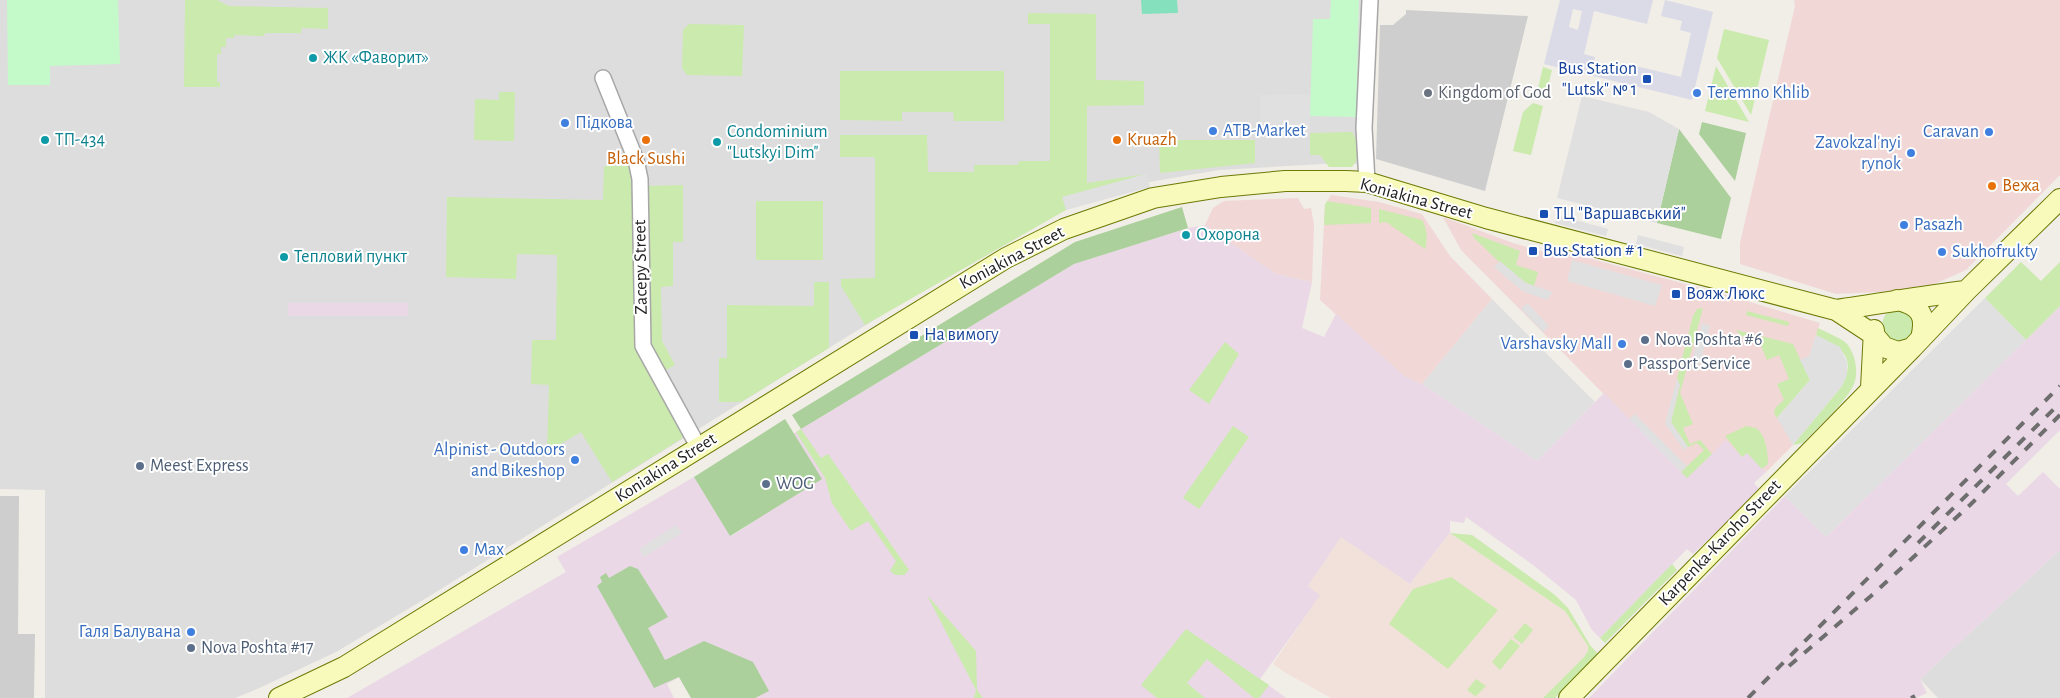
<svg xmlns="http://www.w3.org/2000/svg" width="2060" height="698" viewBox="0 0 2060 698" font-family="'Alegreya Sans',sans-serif">
<rect width="100%" height="100%" fill="#f1ede7"/>
<path fill="#dedddd" d="M0,0H1363L1358,164H1322L1219,170L1149,182L1057,213L998,243L428,597L336,652L257,689L235,698H45V490L0,489Z
M2060,550V698H1938L1920,679Z"/>
<path fill="#f1d7d6" d="M1794,0H2060V175L1966,270L1921,290L1836,294L1740,264V243L1795,6Z
M1331,195L1379,202L1422,214L1450,256L1492,299L1422,384L1404,376L1320,300L1325,205Z
M1298,198L1304,209L1311,208L1314,225L1312,282L1276,274L1205,225L1213,208L1224,201Z
M1443,217L1513,243L1558,256L1573,254L1730,296L1820,323L1809,356L1778,418L1793,445L1766,472L1747,453L1687,478L1461,250Z"/>
<path fill="#ead8e6" d="M1205,225L1276,274L1312,282L1302,328L1324,337L1336,314L1404,376L1422,384L1537,461L1604,393L1687,478L1726,440L1742,457L1747,452L1766,472L1754,483L1760,490L1693,554L1687,549L1600,638L1592,630L1576,600L1533,565L1466,517L1464,523L1450,521V533L1410,584L1341,538L1308,586L1321,595L1260,679L1286,698H691L679,677L667,684L674,698H347L566,572L557,557L694,477L731,536L821,479L793,434L796,432L1074,264L1188,228Z
M288,303H408V316H288Z
M2060,306V430L2006,484L2018,496L2043,472L2060,489V550L1920,679L1927,693L1916,698H1589L1785,496L1826,537Z"/>
<path fill="#cecece" d="M1406,10L1528,16L1485,191L1376,159L1380,25H1393L1406,14Z
M0,496H19L18,634H35L34,698H0Z"/>
<path fill="#f2e1da" d="M1450,533L1565,611L1588,646V651L1584,657L1543,698H1331L1286,673L1273,664L1320,595L1308,586L1341,537L1410,584Z"/>
<path fill="#cbeaad" d="M185,0H217L229,6L328,8V29L302,28L301,33H265L264,36L234,35V38H226V47H221V54H217V82H220V87H184Z
M1028,13L1096,14V80L1144,81V105L1087,106V183L1146,174L1063,197L1066,210L865,325L841,286V279L875,278V157H840V135H927L928,172H974V165H1018L1019,161H1050V24H1028Z
M689,24L744,25L742,76L687,75L682,68L683,30Z
M1724,29L1769,40L1751,115L1717,58Z
M1716,66L1749,122L1705,111Z
M1543,67L1552,70L1547,90L1538,88Z
M840,71H1004V121H954L953,112H902V121L840,120Z
M499,92H515L514,141L474,140L475,99L499,100Z
M1533,103L1543,106L1531,155L1513,151L1523,112Z
M1352,132C1360,145 1362,154 1352,167H1329L1320,155H1310V133Z
M1159,140H1255V163L1160,173Z
M604,166H629L632,179L635,348L684,437L612,482L581,432L547,452L549,385L531,384L532,340H556L557,255L517,254L516,279L446,277L447,197L603,200Z
M683,185V242H673V286L661,287L662,341L675,365L664,371L649,344L646,186Z
M756,201H823V260H756Z
M1327,201L1371,208V223L1324,225L1325,205Z
M1379,209L1422,220C1427,227 1428,241 1425,249L1386,222L1379,223Z
M1472,233L1520,251L1516,265L1538,272L1534,286C1514,280 1490,252 1474,238Z
M2021,262L2041,281L2060,262V306L2026,340L1985,298Z
M814,282H829V348L741,402H719V358H727V305L814,306Z
M1703,308L1680,393L1693,424L1683,428L1690,444L1700,440L1712,454L1687,478L1681,472L1704,450L1697,443L1688,447L1671,422L1680,385L1677,378L1693,316L1697,309Z
M1895,308L1915,316L1914,338L1898,344L1884,335C1881,322 1882,313 1895,308Z
M1747,311L1789,322L1788,326L1746,315Z
M1818,328C1827,333 1839,337 1846,343C1855,352 1859,372 1854,384C1847,401 1817,428 1803,443L1793,445L1842,386C1857,355 1841,348 1816,335Z
M1736,330L1793,344L1810,380L1777,418L1774,413L1775,408L1784,400L1777,384L1789,379L1779,355L1767,360L1759,341L1741,336Z
M1225,342L1239,354L1209,404L1189,390Z
M1233,426L1249,437L1199,509L1183,498Z
M1746,426L1756,428C1766,435 1768,452 1768,464L1762,469L1747,453L1742,457L1725,436Z
M801,429L821,458L828,454L909,570L904,575H895L890,571L896,561L868,521L851,531L832,503L825,478L796,432Z
M1450,533L1472,535L1555,595L1568,608L1590,645L1598,654L1555,698H1543L1584,657L1588,651V646L1565,611Z
M1672,564L1677,570L1605,643L1600,638Z
M1451,577L1498,610L1448,669L1389,624L1413,589Z
M927,595L976,651L977,690L983,698H974L976,690Z
M1525,623L1533,630L1522,644L1513,637Z
M1186,629L1269,685L1259,698H1254L1207,659L1187,683L1205,698H1157L1141,685Z
M1511,639L1520,646L1500,670L1492,662Z
M1476,679L1486,686L1474,698L1475,696L1467,690Z"/>
<path fill="#abd09b" d="M1702,122L1746,133L1735,181L1699,134Z
M1679,129L1731,198L1721,239L1657,223Z
M1182,207L1188,228L1074,264L801,429L792,415L1075,242Z
M785,419L822,479L730,536L694,477Z
M630,566L638,569L668,617L648,628L665,660L704,641L753,662L769,691L755,698H691L679,677L654,688L597,586L602,582L600,577L606,573L609,578Z"/>
<path fill="#c4fac9" d="M7,0H118L120,64L50,66V85H8Z
M1331,0H1359L1356,117L1310,116L1313,19H1330Z"/>
<path fill="#85e0bd" d="M1141,0H1177L1178,13L1142,14Z"/>
<path fill="#e0e0e0" d="M1310,94V133H1260V95Z
M1582,96L1649,112L1679,129L1657,223L1557,198Z
M1146,174L1150,187L1066,210L1062,197Z
M1557,215L1608,229L1606,236L1555,223Z
M1638,235L1684,247L1682,256L1636,244Z
M1572,260L1662,285L1655,306L1567,281Z
M1500,261L1526,283L1553,292L1547,300L1522,291L1494,267Z
M1985,298L2026,340L1826,537L1785,496Z
M1492,299L1595,402L1537,461L1422,384Z
M1527,303L1549,326L1543,332L1521,309Z
M1702,323L1710,326L1698,371L1690,369Z
M1816,335L1840,347L1847,362V375L1842,386L1793,445L1777,418L1810,380L1800,360L1809,356Z
M1677,378L1680,385L1671,422L1688,447L1684,450L1665,424Z
M1635,414L1687,466L1681,472L1629,419Z
M676,525L682,533L644,557L639,549Z"/>
<path fill="#dbdbe7" fill-rule="evenodd" d="M1560,0H1653L1647,24L1594,11L1584,54L1595,57L1593,67L1625,75L1628,64L1681,77L1691,33L1680,30L1682,21L1661,16L1665,0L1713,12L1692,100L1544,64ZM1573,9L1582,11L1578,30L1569,27Z"/>
<g fill="none" stroke-linecap="round" stroke-linejoin="round">
<defs>
<path id="minor" d="M603,78L636,160L640,179L643,346L699,448
M1367,182L1364,128L1370,0"/>
<path id="secondary" d="M1897,300C1920,305 1927,315 1921,338
M1836,310C1880,304 1922,296 1966,291
M1871,388L1874,330
M279,698L344,667L1006,258L1064,229L1153,198L1221,187L1285,181H1346L1367,182L1486,218L1836,310L1874,335L1884,347L1898,352L1912,348L1966,291L2060,199
M1569,698L1912,348"/>
</defs>
<use href="#minor" stroke="#a7a7a7" stroke-width="18"/>
<use href="#secondary" stroke="#6d7a04" stroke-width="22"/>
<use href="#minor" stroke="#fff" stroke-width="15"/>
<use href="#secondary" stroke="#f7fabb" stroke-width="20"/>
<path stroke="#6e6e6e" stroke-width="4" stroke-dasharray="10 10" stroke-linecap="butt" d="M1918,543L2060,403
M1789,666L1871,596L1970,505L2060,415
M1748,698L2060,386
M1911,698L1915,696"/>
</g>
<g fill="#0f9aa8" stroke="#fff" stroke-width="2">
<circle cx="313" cy="58" r="5"/>
<circle cx="45" cy="140" r="5"/>
<circle cx="717" cy="142" r="5"/>
<circle cx="1186" cy="235" r="5"/>
<circle cx="284" cy="257" r="5"/>
</g>
<g fill="#1a4fb4" stroke="#fff" stroke-width="2">
<rect x="1642" y="74" width="10" height="10" rx="2.5"/>
<rect x="1539" y="209" width="10" height="10" rx="2.5"/>
<rect x="1528" y="246" width="10" height="10" rx="2.5"/>
<rect x="1671" y="289" width="10" height="10" rx="2.5"/>
<rect x="909" y="330" width="10" height="10" rx="2.5"/>
</g>
<circle fill="#6b7280" stroke="#fff" stroke-width="2" cx="1428" cy="93" r="5"/>
<g fill="#3f7fe0" stroke="#fff" stroke-width="2">
<circle cx="1697" cy="93" r="5"/>
<circle cx="565" cy="123" r="5"/>
<circle cx="1213" cy="131" r="5"/>
<circle cx="1989" cy="132" r="5"/>
<circle cx="1911" cy="153" r="5"/>
<circle cx="1904" cy="225" r="5"/>
<circle cx="1942" cy="252" r="5"/>
<circle cx="1622" cy="344" r="5"/>
<circle cx="575" cy="460" r="5"/>
<circle cx="464" cy="550" r="5"/>
<circle cx="191" cy="632" r="5"/>
</g>
<g fill="#e8710a" stroke="#fff" stroke-width="2">
<circle cx="646" cy="140" r="5"/>
<circle cx="1117" cy="140" r="5"/>
<circle cx="1992" cy="186" r="5"/>
</g>
<g fill="#5c6f8a" stroke="#fff" stroke-width="2">
<circle cx="1645" cy="340" r="5"/>
<circle cx="1628" cy="364" r="5"/>
<circle cx="140" cy="466" r="5"/>
<circle cx="766" cy="484" r="5"/>
<circle cx="191" cy="648" r="5"/>
</g>
<g text-anchor="middle" dominant-baseline="central" stroke-width="4" stroke-linejoin="round" paint-order="stroke">
<g font-size="18" fill="#0d838f" stroke="#fff" text-anchor="start">
<text x="323" y="58">ЖК «Фаворит»</text>
<text x="727" y="132">Condominium<tspan x="727" dy="21">"Lutskyi Dim"</tspan></text>
<text x="55" y="140">ТП-434</text>
<text x="1196" y="235">Охорона</text>
<text x="294" y="257">Тепловий пункт</text>
</g>
<g font-size="18" fill="#164399" stroke="#fff" text-anchor="start">
<text x="1637" y="69" text-anchor="end">Bus Station<tspan x="1637" dy="21">"Lutsk" № 1</tspan></text>
<text x="1554" y="214">ТЦ "Варшавський"</text>
<text x="1543" y="251">Bus Station # 1</text>
<text x="1686" y="294">Вояж Люкс</text>
<text x="924" y="335">На вимогу</text>
</g>
<g font-size="18" fill="#5b616d" stroke="#fff" text-anchor="start">
<text x="1438" y="93">Kingdom of God</text>
</g>
<g font-size="18" fill="#366cbe" stroke="#fff" text-anchor="start">
<text x="1707" y="93">Teremno Khlib</text>
<text x="575" y="123">Підкова</text>
<text x="1223" y="131">ATB-Market</text>
<text x="1979" y="132" text-anchor="end">Caravan</text>
<text x="1901" y="143" text-anchor="end">Zavokzal'nyi<tspan x="1901" dy="21">rynok</tspan></text>
<text x="1914" y="225">Pasazh</text>
<text x="1952" y="252">Sukhofrukty</text>
<text x="1612" y="344" text-anchor="end">Varshavsky Mall</text>
<text x="565" y="450" text-anchor="end">Alpinist - Outdoors<tspan x="565" dy="21">and Bikeshop</tspan></text>
<text x="474" y="550">Max</text>
<text x="181" y="632" text-anchor="end">Галя Балувана</text>
</g>
<g font-size="18" fill="#c56008" stroke="#fff" text-anchor="start">
<text x="1127" y="140">Kruazh</text>
<text x="646" y="159" text-anchor="middle">Black Sushi</text>
<text x="2002" y="186">Вежа</text>
</g>
<g font-size="18" fill="#202020" stroke="#fff">
<text transform="translate(1416 199) rotate(15)">Koniakina Street</text>
<text transform="translate(1012 258) rotate(-28)">Koniakina Street</text>
<text transform="translate(641 267) rotate(-91)">Zacepy Street</text>
<text transform="translate(666 468) rotate(-32)">Koniakina Street</text>
<text transform="translate(1720 543) rotate(-46)">Karpenka-Karoho Street</text>
</g>
<g font-size="18" fill="#4e5e75" stroke="#fff" text-anchor="start">
<text x="1655" y="340">Nova Poshta #6</text>
<text x="1638" y="364">Passport Service</text>
<text x="150" y="466">Meest Express</text>
<text x="776" y="484">WOG</text>
<text x="201" y="648">Nova Poshta #17</text>
</g>
</g>
</svg>
